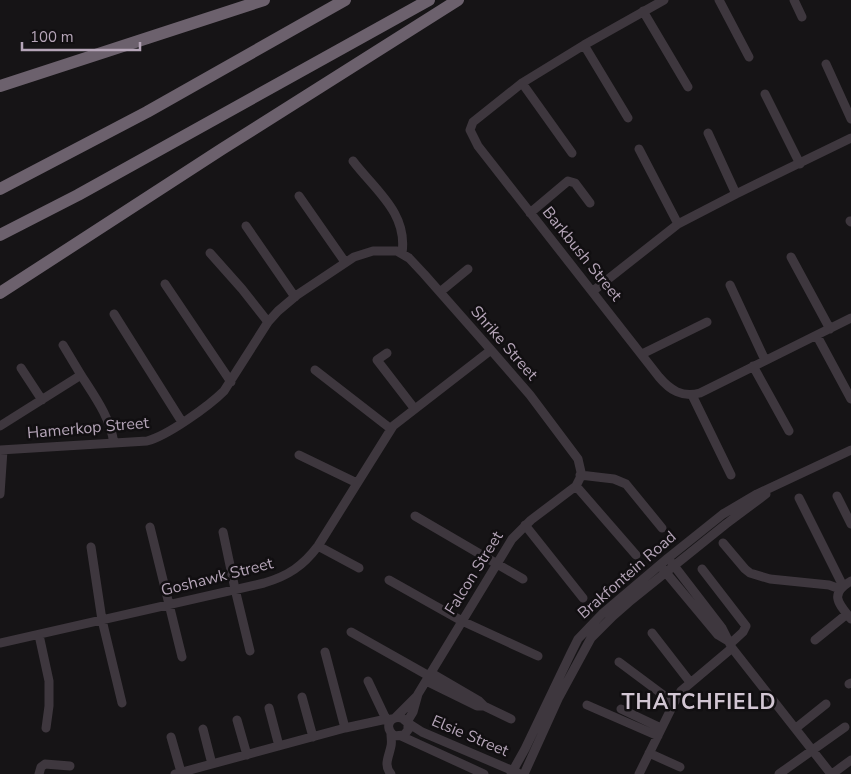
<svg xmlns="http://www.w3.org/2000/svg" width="851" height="774" viewBox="0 0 851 774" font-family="'Nunito Sans',sans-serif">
<rect width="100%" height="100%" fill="#161416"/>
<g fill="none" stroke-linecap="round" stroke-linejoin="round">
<path stroke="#3e373e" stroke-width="9" d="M664,0L584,45L522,83L473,122L470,130L478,146L659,377C670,390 682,398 700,393L851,318
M719,0L749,57
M794,0L802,17
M643,11L688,87
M584,45L628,118
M826,64L851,119
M522,83L572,153
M765,94L800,164
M708,133L736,194
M639,149L678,224
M353,161C375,190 408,213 402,253
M299,196L345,262
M530,213L568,181L575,183L590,203
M850,221L851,222
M246,226L295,297
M210,253L242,289L268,322
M791,257L830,329
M165,284L231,382
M730,285L765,360
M593,291L678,224L736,194L851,138
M440,292L468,269
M114,314L182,422
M817,336L851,399
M387,353L377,360L414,408
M642,354L707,322
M753,366L789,431
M21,368L42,400
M315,370L391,429
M81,375C95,397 110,417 114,443
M692,395L731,475
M0,426L81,375L63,345
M0,450L147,441C167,436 209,406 224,391L268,322L278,311L297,295L354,257L373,251H397L409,258L424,274L491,350L530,395L578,459L581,472L580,478L576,486L531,520L512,539L418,694L413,712L407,722
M299,455L357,483
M580,475L614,479L626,484L662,528
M576,486L636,555
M0,494L3,450
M837,496L851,524
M799,498L843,586
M415,516L523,579
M525,525L583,598
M150,527L182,657
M223,532L235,589L250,651
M723,543L745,569L750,573L770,579L829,585L840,589
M318,546L359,568
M91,547L102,620L122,703
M672,563L722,628L732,648L831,774
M663,569L718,635L728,641
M702,569L746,626L743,632L730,644
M389,580L462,621L538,656
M851,581C829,594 838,603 851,619
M351,632L429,676
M652,633L690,682
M39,635L49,681V706L46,728
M815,640L847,614
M0,643L264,583C288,576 303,566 318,546L393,426L491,350
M325,652L345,728
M619,662L674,703
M431,673L479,701L484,706L511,719
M368,681L386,719
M426,681L477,706H484
M849,684L851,683
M302,697L313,737
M587,705L658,736
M269,708L279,746
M621,709L661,728
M396,717L417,696
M237,720L247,755
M408,723V730L404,735L394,736C384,728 389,715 402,718L408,723L422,732L518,773
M796,728L826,704
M203,729L212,764
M401,736L484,774
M171,737L181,772
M649,753L680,767
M39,774L41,767L45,764L70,766
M175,774L345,728L382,720L392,719
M391,774C383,765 389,757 391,746C392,742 391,738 391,734
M511,774L525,749L571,653L578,639L602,614L668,558L723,514L757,494L851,450
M524,774L559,697L591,638L613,616L629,602L726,524L766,494
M639,774L674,703L681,691L732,648
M779,774L845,727
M832,774L851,760"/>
<path stroke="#6c616d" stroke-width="12" d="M0,86L264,0
M0,189L147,112L345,0
M0,235L78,195L429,0
M0,293L222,149L458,0"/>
</g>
<g text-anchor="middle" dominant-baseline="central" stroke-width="5" stroke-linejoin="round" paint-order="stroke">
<g font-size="16" fill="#b5a5b8" stroke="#110f11">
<text transform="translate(582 254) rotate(51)">Barkbush Street</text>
<text transform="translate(504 343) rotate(49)">Shrike Street</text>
<text transform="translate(88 428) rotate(-5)">Hamerkop Street</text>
<text transform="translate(474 573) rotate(-58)">Falcon Street</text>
<text transform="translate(627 575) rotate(-41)">Brakfontein Road</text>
<text transform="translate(217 577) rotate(-14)">Goshawk Street</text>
<text transform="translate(470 736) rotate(23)">Elsie Street</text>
</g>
<g font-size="21" font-weight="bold" letter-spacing="1" fill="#d2c6d3" stroke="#110f11">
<text x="699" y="702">THATCHFIELD</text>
</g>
</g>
<path d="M22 42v8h118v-8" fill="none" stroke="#b5a5b8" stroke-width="2.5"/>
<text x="30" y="42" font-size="15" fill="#b5a5b8" stroke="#110f11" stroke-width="4" paint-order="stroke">100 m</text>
</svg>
